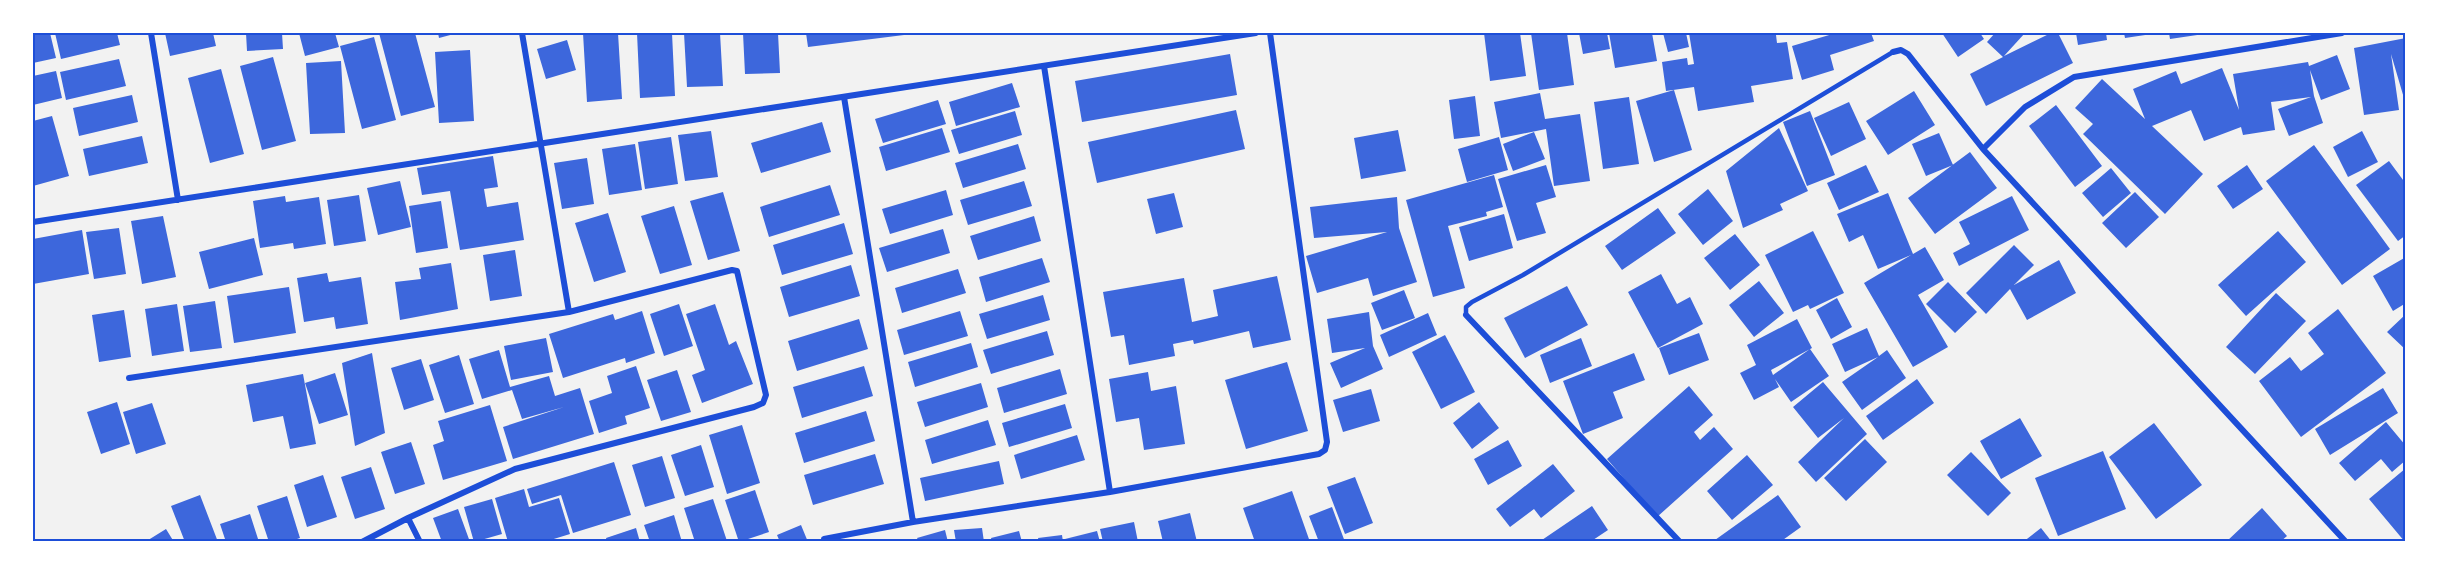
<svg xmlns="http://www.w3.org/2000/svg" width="2439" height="575" viewBox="0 0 2439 575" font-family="'IBM Plex Sans',sans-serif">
<rect width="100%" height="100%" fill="#f2f2f2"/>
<path fill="#3d67dc" d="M39,33H50L56,58L33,63V34Z
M55,33H117L120,45L61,59Z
M165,33H213L216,46L170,56Z
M246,33H282L283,49L247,51Z
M299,33H335L339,47L305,56Z
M379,33H415L435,107L401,116Z
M438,33H454V34L439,38Z
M583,33H618L622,99L587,102Z
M637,33H672L675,96L640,98Z
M684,33H720L723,86L687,87Z
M743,33H778L780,73L745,74Z
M806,33H903L904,35L808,47Z
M1484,33H1520L1526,76L1490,81Z
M1531,33H1567L1574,85L1539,90Z
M1579,33H1607L1610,49L1583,54Z
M1609,33H1652L1657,61L1615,68Z
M1663,33H1686L1689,47L1668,52Z
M1689,33H1781L1776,35L1777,43L1787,42L1793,79L1751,86L1754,102L1698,111L1694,87L1666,91L1662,62L1687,58L1688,65L1694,64Z
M1836,33H1871L1874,41L1830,55L1834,70L1802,80L1792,46Z
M1942,33H1980L1984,39L1958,57Z
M1995,33H2025L2004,56L2051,33H2058L2073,63L1986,106L1970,74L2003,57L1987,42Z
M2076,33H2106L2107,40L2078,45Z
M2124,33H2152V34L2125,38Z
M2169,33H2204V34L2170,39Z
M374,37L396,120L362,129L340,46Z
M2406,38V105L2391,54L2399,110L2364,115L2354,48Z
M567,40L576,70L546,79L537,49Z
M470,50L474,121L439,123L435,52Z
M1230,54L1237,95L1082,122L1075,81Z
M2337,55L2350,89L2321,100L2310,70L2314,96L2323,123L2289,136L2278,109L2311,97L2271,102L2275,130L2243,135L2241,127L2204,141L2191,110L2152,126L2203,174L2165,214L2083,134L2093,124L2075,108L2102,79L2145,119L2133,89L2176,71L2181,84L2222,68L2239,110L2233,74L2308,62L2309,66Z
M273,57L296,141L262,150L240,66Z
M119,59L126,86L66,100L60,72Z
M341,61L345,133L310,134L306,63Z
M221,69L244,154L210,163L188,78Z
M56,71L62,98L33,105V76Z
M1012,83L1020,107L956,126L949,102Z
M1674,90L1692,150L1654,162L1636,101Z
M1914,91L1935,125L1888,155L1866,121Z
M1540,93L1545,119L1580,114L1590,181L1554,186L1546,129L1501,138L1494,102Z
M132,95L138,122L79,136L73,108Z
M1475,96L1480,136L1454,139L1449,100Z
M1629,97L1639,164L1603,169L1594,102Z
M938,100L946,124L883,143L875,119Z
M1849,102L1866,139L1831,156L1814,118Z
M2056,105L2102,166L2075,187L2029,126Z
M1236,110L1245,149L1097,183L1088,142Z
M1015,111L1022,135L959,154L951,130Z
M1810,111L1835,175L1807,186L1783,122Z
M52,116L69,176L33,186V121Z
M822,122L831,152L761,173L751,143Z
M942,128L950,152L886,171L879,147Z
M1779,128L1808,191L1780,204L1783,210L1743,228L1726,171Z
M1398,130L1406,171L1361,179L1354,138Z
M711,131L718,177L685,181L678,135Z
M2362,131L2378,162L2348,177L2333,147Z
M1534,132L1545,159L1513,171L1503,144Z
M1939,133L1953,165L1926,176L1912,144Z
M142,136L148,163L89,176L83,149Z
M671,137L678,184L645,189L638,142Z
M1499,137L1508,170L1467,182L1458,149Z
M635,144L642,190L609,195L602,149Z
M1018,144L1026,169L963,188L955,163Z
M2314,145L2390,249L2342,285L2266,181Z
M1970,152L1997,188L1935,234L1908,198Z
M493,156L498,187L484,189L487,207L518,202L524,240L460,250L450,191L422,195L417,168Z
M587,158L594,204L562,209L554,163Z
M2389,161L2406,184V235L2398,241L2356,185Z
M1546,165L1556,197L1536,203L1546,233L1517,241L1498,179Z
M1866,165L1879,192L1839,210L1827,183Z
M2247,165L2263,189L2233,209L2217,186Z
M2111,168L2131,193L2103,217L2082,193Z
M1494,175L1503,207L1486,212L1487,216L1448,226L1465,288L1433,297L1406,200Z
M400,181L411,227L378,235L367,188Z
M1024,181L1032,206L968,225L960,200Z
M830,185L840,215L769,237L760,207Z
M1708,189L1733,221L1703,245L1678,214Z
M946,190L953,215L890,234L882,209Z
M723,192L740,251L708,260L690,201Z
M2135,192L2159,217L2126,248L2102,223Z
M1174,193L1183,227L1156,234L1147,199Z
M1888,193L1913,254L1925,247L1944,280L1918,295L1948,347L1913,367L1864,283L1911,255L1878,269L1863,235L1849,242L1837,214Z
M359,195L366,241L334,246L327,200Z
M285,196L286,202L319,197L326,244L294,249L293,243L260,248L253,201Z
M2012,196L2029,230L1959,266L1953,253L1970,244L1959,222Z
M1397,197L1399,228L1417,282L1373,296L1368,278L1317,293L1306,256L1387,232L1314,238L1310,207Z
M441,201L448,248L416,253L409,206Z
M674,206L692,265L660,274L641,216Z
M1658,208L1676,233L1622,270L1605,246Z
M608,213L626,272L594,282L575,223Z
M1504,214L1513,248L1469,261L1459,227Z
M163,216L176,277L142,284L131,221Z
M1034,216L1041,241L978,260L970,236Z
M844,223L853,254L782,275L773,245Z
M119,228L126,274L94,279L86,232Z
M943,229L950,253L887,272L879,248Z
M82,230L89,274L33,284V239Z
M1813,231L1844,293L1810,309L1808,305L1793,312L1765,255Z
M2278,231L2306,262L2246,316L2218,285Z
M1735,234L1760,265L1730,290L1704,258Z
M254,238L263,275L209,289L199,252Z
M2014,245L2034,265L2014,285L2059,260L2076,293L2027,320L2010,289L1986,314L1966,293Z
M515,250L522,296L490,301L483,255Z
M2406,257V303L2393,311L2373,276Z
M1042,258L1050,282L986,302L979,277Z
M451,263L458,309L400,320L395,282L421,279L419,268Z
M851,265L860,296L789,317L780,287Z
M958,269L966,293L902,313L895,288Z
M327,273L329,282L361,277L368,324L336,329L334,317L304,322L297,278Z
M1661,274L1677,304L1690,297L1703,324L1658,348L1628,292Z
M1277,276L1291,340L1253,348L1249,331L1194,344L1193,340L1173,344L1175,356L1129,365L1124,335L1111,337L1103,292L1184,278L1192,322L1218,316L1213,290Z
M1759,281L1784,313L1754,337L1729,305Z
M1948,282L1977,312L1955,333L1926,304Z
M1567,286L1588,325L1525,358L1504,318Z
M289,287L296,333L234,343L227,296Z
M1404,290L1415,318L1382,330L1371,303Z
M2276,293L2306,321L2255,374L2226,347Z
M1043,295L1050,320L987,339L979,314Z
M1837,298L1852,327L1831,339L1816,310Z
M215,301L222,348L190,352L183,306Z
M177,304L184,351L152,356L145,309Z
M679,304L693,346L664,356L650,314Z
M715,304L729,345L736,341L753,384L702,403L692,375L705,370L686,314Z
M2338,309L2386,373L2301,437L2259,381L2290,357L2301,371L2324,354L2308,333Z
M124,310L131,357L99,362L92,315Z
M642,311L655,353L626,363L625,358L563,378L549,334L613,314L615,320Z
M960,311L968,336L904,355L897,330Z
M1369,312L1373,346L1383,369L1341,388L1330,363L1365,348L1332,353L1327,319Z
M1428,313L1437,335L1389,357L1380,335Z
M2406,314V350L2387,332Z
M859,319L868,349L797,371L788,341Z
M1797,319L1812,348L1771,370L1773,375L1810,349L1829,376L1791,402L1775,379L1779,387L1754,400L1740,373L1756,365L1747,345Z
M1867,328L1879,356L1887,350L1906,378L1862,410L1842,382L1878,357L1845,372L1832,344Z
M1047,331L1054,355L991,374L983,350Z
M1699,333L1709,360L1669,375L1659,348Z
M1445,335L1475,392L1441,409L1412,352Z
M546,338L553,372L511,380L504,346Z
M1581,338L1592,366L1550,383L1540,355Z
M971,343L978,367L915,387L908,362Z
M499,350L510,387L549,376L555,396L580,388L594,434L513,459L503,427L564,407L522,419L512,390L482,399L469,359Z
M372,353L385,433L355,446L342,363Z
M1634,353L1645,380L1613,392L1623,418L1583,434L1563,381Z
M459,355L474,404L445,413L429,365Z
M421,359L434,400L404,410L391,368Z
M1287,362L1308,431L1246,449L1225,380Z
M636,366L650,408L625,416L627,424L599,433L589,401L612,393L607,376Z
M864,366L873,396L802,418L793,387Z
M1060,369L1067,394L1004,413L997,388Z
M677,370L691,412L661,421L647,380Z
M1148,372L1151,391L1176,386L1185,444L1144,450L1139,418L1116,422L1109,379Z
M335,373L348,415L319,424L305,383Z
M303,374L316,444L290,449L283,416L253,422L246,385Z
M1917,379L1934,403L1883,440L1866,416Z
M1823,382L1867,434L1816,482L1798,462L1844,418L1818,438L1793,407Z
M981,383L988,407L925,427L917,402Z
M1689,386L1713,415L1694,432L1700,440L1714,427L1733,449L1657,517L1607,459Z
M2383,388L2398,413L2330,455L2315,429Z
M1371,389L1380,421L1343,432L1333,400Z
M117,402L130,444L101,454L87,412Z
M1479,402L1499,428L1472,449L1453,423Z
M152,403L166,444L136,454L123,412Z
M1065,404L1072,428L1009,447L1002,423Z
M490,405L507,461L443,480L433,445L444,441L438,421Z
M866,411L875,441L804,463L795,433Z
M2020,418L2042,456L2001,479L1980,441Z
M988,420L996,445L932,464L925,440Z
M2386,422L2406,446V460L2392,472L2381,459L2355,481L2339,463Z
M2154,423L2202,485L2156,519L2109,457Z
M742,425L760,483L727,494L709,435Z
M1077,435L1085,460L1021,479L1014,455Z
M1865,439L1887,462L1846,501L1824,478Z
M1508,440L1522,466L1488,485L1474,459Z
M411,442L425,484L395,494L381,452Z
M701,445L714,487L685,496L671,455Z
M2103,451L2126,509L2058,536L2035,478Z
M1971,452L2011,493L1988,516L1947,475Z
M875,454L884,484L813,505L804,475Z
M1747,455L1773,485L1732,520L1707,491Z
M662,456L675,498L645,507L632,465Z
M999,461L1004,484L925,501L920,478Z
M614,462L631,515L573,533L561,495L532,504L527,489Z
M1553,464L1575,491L1541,518L1534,509L1510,527L1496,509Z
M371,467L385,509L355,519L341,477Z
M2406,468V542H2405L2369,499Z
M323,475L337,517L307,527L294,485Z
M1355,477L1373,523L1345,534L1327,487Z
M524,489L529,507L559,498L570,534L544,542H508L495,498Z
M755,490L769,532L739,542L725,500Z
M1292,491L1310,542H1255L1243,508Z
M200,495L218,542H185L171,506Z
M1778,495L1801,527L1780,542H1717L1715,540Z
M287,496L300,538L288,542H269L257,506Z
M492,499L502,534L474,542L464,507Z
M713,499L727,541L695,542L684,508Z
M1592,506L1608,530L1590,542H1539Z
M1332,507L1345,542H1319L1309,516Z
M2262,508L2287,536L2280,542H2226Z
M458,509L470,542H442L433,518Z
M1190,513L1197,542H1163L1158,521Z
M250,514L259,542H226L220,524Z
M674,515L682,542H650L644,525Z
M1134,522L1138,542H1103L1100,529Z
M801,525L808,542H780L777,535Z
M636,528L640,542H607L606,538Z
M982,528L984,542H956L954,530Z
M2041,528L2052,542H2023Z
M166,529L174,542H145Z
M945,530L948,542H919L917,538Z
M1019,531L1022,542H992L991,538Z
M1097,531L1100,542H1065V539Z
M1062,535L1063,542H1039L1038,538Z"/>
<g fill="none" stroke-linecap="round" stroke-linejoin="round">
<path stroke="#1d4ed8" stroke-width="4.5" d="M1466,315V307L1472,302L1523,275L1893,52"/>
<path stroke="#1d4ed8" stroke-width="6" d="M151,33L178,200
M522,33L569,312
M1893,52L1901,50L1908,54L1983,149L2346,542
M1044,66L1110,492
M844,97L913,522L1110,492L1319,454L1325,450L1327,442L1270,33
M1983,149L2025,107L2074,77L2342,33
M33,222L1256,33
M1466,315L1680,542
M129,378L569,312L732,270L737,271L766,395L763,403L754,407L515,469L408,518L362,542
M408,518L420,542
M824,539L913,522"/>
</g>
<rect width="2439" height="575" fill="none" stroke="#ffffff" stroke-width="69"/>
<rect x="34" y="34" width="2370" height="506" fill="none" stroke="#1d4ed8" stroke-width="2"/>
</svg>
